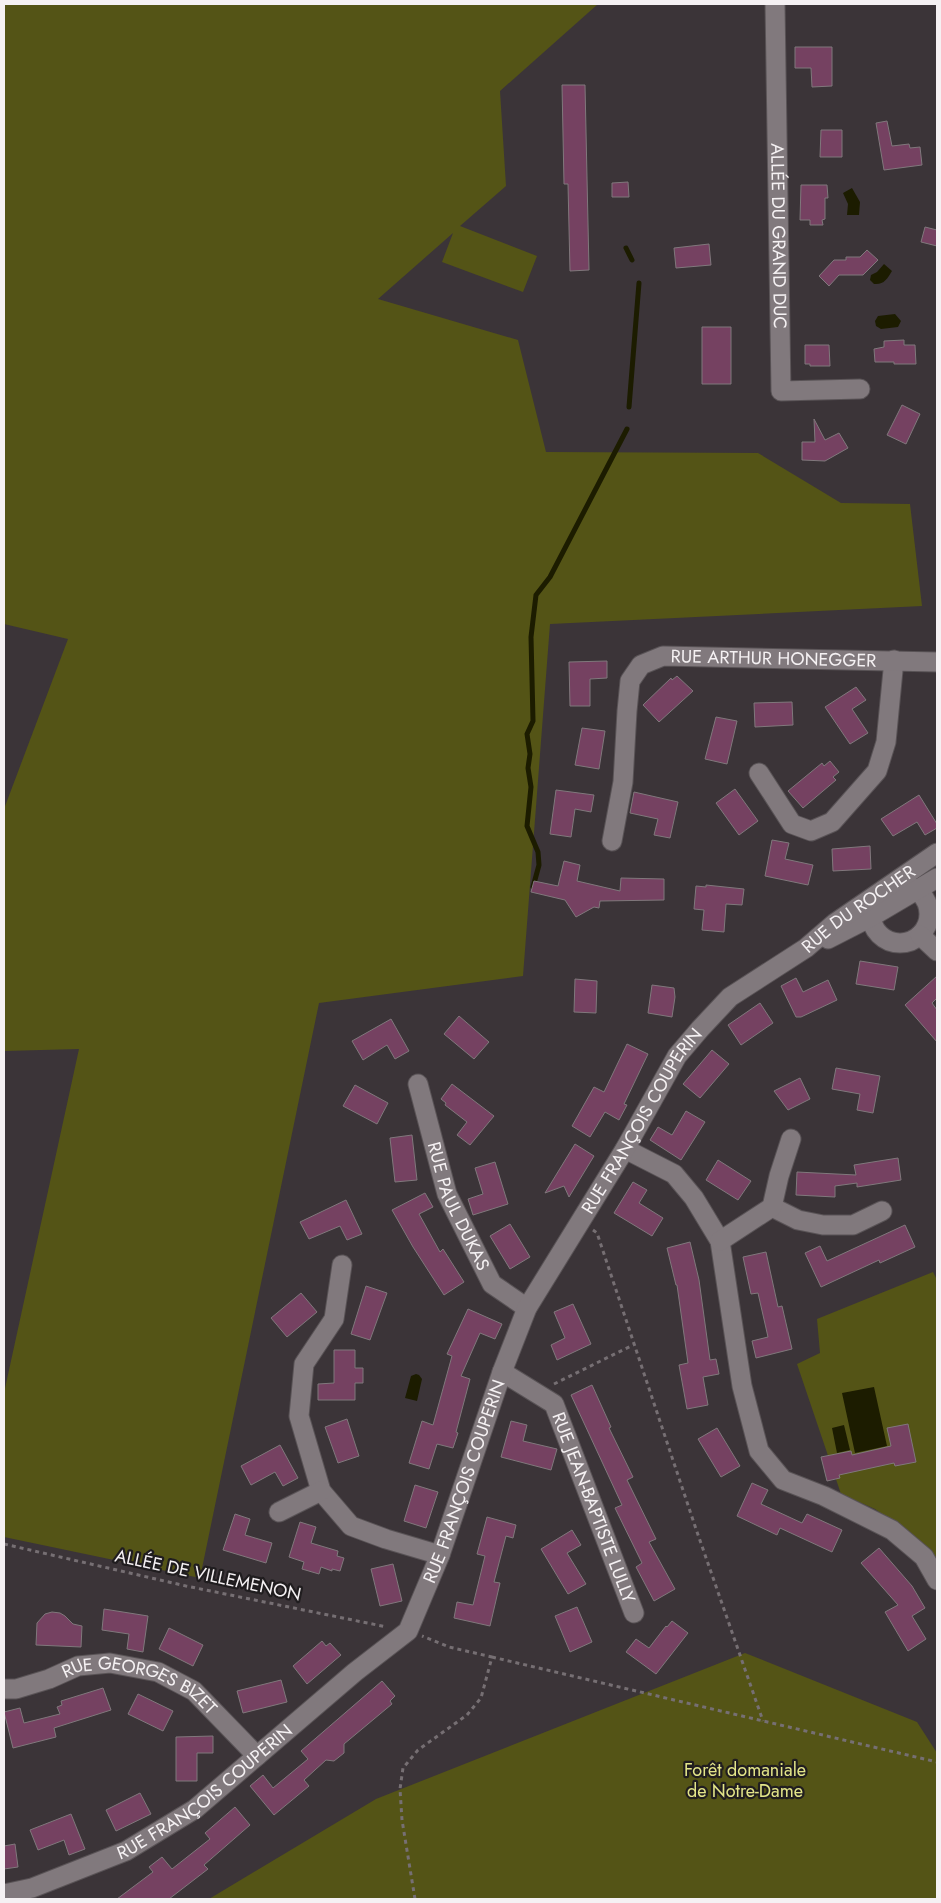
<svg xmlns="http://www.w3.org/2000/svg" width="941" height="1903" viewBox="0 0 941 1903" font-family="Jost,sans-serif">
<rect width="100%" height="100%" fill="#3b3438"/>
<path fill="#545416" d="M4,4H598L500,91L506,186L460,226L537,256L523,292L442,262L453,233L378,299L518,340L546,452L758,453L841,503L910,504L922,606L550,624L523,976L319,1003L200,1578L4,1537V1393L79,1049L4,1051V809L68,639L4,624Z
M933,1272L937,1280V1559H935L906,1531L875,1509L841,1494L797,1364L820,1353L817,1319Z
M745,1653L917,1722L937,1753V1899H209L376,1799Z"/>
<path fill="#1c1c00" d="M852,188L860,202L859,215H847L848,204L843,193Z
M884,264L892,271C887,279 884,285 874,284L870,280L871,275L877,272Z
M895,314L901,321L898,327L881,329L876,326L875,321L878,316Z
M416,1374L419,1375L422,1379L417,1401L405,1398L411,1376Z
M874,1387L887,1446L855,1453L842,1393Z
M844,1425L850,1450L837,1453L832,1428Z"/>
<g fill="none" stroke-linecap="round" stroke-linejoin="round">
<path stroke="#1c1c00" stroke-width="5" d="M626,248L632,260
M629,407L639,283
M533,887L539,865L538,852L527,826L531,787L528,768L530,754L527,734L533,721L531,637L536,595L550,577L627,429"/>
</g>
<path fill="#754161" stroke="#80787c" d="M795,47H832V86L812,87L811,68H795Z
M562,85H585L589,270L570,271L568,184H564Z
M887,121L892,146L909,144L910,148L920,147L922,165L884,170L876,123Z
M821,130H842V157H820Z
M628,182L629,197H612V183Z
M801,185H827L828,198H825V219L822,220L823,225H810V220H800Z
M925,227L937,230V246L921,242Z
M709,244L711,265L676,268L674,248Z
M867,250L878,260L863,275H839L829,286L819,276L834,260H846V257H860Z
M702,327H731V384H702Z
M904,340V345H915L916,364H894V362H875L874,349L884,347V341Z
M805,345H829L830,366H810V364H805Z
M902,405L920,414L906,444L887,435Z
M814,419L825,440L839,433L848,448L825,461L802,460V442H815Z
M607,661V678L590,679V706H570L569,662Z
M677,676L693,691L659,722L643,705L671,678L672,680Z
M856,687L866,700L852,709L868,733L850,744L825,707Z
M792,702L793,725L755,727L754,703Z
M716,717L737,721L727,764L705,759Z
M582,728L605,731L599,769L575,765Z
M830,761L839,772L833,777L836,780L803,808L788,791L822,763L824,766Z
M735,789L758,821L739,835L716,803Z
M556,790L594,795L591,812L575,809L571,837L550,834Z
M634,792L678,802L670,838L654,835L658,819L630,813Z
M919,795L937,824V828L925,835L917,822L893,836L881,819Z
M772,840L789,843L785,859L813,865L808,885L765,876Z
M870,846L871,869L833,871L832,849Z
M564,861L580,865L577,881L620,891L621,878L664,879V900L600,901L599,908L594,907L576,917L565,900L531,892L534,881L558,886Z
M706,885L744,889L742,905L726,904L724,932L702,930L704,910L694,909L696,886L706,887Z
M860,961L898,967L894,990L856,984Z
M937,976V998L932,1003L937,1010V1042L905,1005Z
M796,978L803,992L828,980L837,1000L801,1017H796L781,986Z
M575,979L597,981L596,1013L574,1012Z
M652,985L674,988L675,997L672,1017L648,1013Z
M760,1003L773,1023L741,1045L728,1025Z
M459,1016L489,1042L474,1059L444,1034Z
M391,1019L409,1051L395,1059L387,1045L363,1060L352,1041Z
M627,1044L648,1054L624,1104L627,1105L619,1120L605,1112L590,1137L572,1126L594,1087L604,1092Z
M712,1050L729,1064L700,1098L683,1084Z
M836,1068L880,1076L873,1113L857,1110L860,1094L832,1089Z
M800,1078L810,1099L788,1110L774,1091Z
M452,1084L494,1116L470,1145L457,1135L467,1122L445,1105L446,1103L441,1099Z
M355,1085L388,1103L377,1124L343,1106Z
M686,1111L705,1122L681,1160L650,1140L658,1127L672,1135Z
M412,1135L417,1180L395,1182L390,1138Z
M575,1144L594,1156L569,1197L564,1186L545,1193Z
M898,1158L901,1180L857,1187V1183L835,1186V1197L796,1195L797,1172L856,1175L854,1165Z
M718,1160L751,1181L738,1200L706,1180Z
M495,1162L508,1204L473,1215L468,1199L483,1194L475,1168Z
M633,1182L647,1190L639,1203L663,1218L652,1236L614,1213Z
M425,1193L433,1207L419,1214L440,1252L443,1249L464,1282L444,1295L413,1247L392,1210Z
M346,1200L362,1234L347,1240L340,1226L309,1239L300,1222Z
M510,1224L530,1257L510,1269L490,1236Z
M905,1225L915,1247L880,1263L879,1260L821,1287L805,1253L820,1246L827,1261Z
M690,1242L699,1280L710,1360L716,1359L719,1374L703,1377L708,1405L687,1409L679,1365L688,1363L677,1285H676L667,1248Z
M766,1252L778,1307L782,1306L792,1349L756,1358L752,1341L768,1337L758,1293L751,1294L743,1257Z
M366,1286L387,1293L370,1340L351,1334Z
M301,1293L317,1312L287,1337L271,1318Z
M573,1304L591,1344L557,1360L551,1345L565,1338L554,1312Z
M468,1309L502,1324L495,1339L480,1333L461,1376L470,1379L456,1432L458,1433L453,1448L437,1444L429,1469L409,1463L422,1421L433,1425L452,1356L447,1354Z
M334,1350H355V1368H363V1383H355V1400H318V1384L334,1383Z
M592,1385L611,1427L609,1428L633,1477L627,1480L656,1539L649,1542L675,1589L654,1601L636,1567L642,1563L615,1508L622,1505L571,1395Z
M347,1419L359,1456L338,1463L325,1427Z
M511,1421L527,1425L523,1441L557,1449L551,1470L501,1457Z
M908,1424L916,1462L895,1466L894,1463L839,1475L840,1478L827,1481L821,1457L851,1451L852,1455L891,1446L887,1428Z
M717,1428L740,1466L721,1477L698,1439Z
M280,1445L298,1478L283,1486L275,1472L251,1485L241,1466Z
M752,1483L768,1490L761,1504L802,1523L807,1514L842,1530L832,1552L780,1528L777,1535L737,1516Z
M415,1485L438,1492L426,1528L404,1521Z
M235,1514L250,1519L245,1535L272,1543L266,1563L223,1550Z
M487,1517L516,1525L513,1538L506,1536L494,1582L500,1583L490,1626L454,1618L457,1602L473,1605L485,1556L477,1554Z
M300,1522L316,1527L311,1543L338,1551L337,1556L344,1558L340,1571L332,1569V1571L321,1567L319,1574L302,1569L304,1562L289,1557Z
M572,1530L581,1545L567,1553L586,1584L568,1594L541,1549Z
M879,1548L912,1586L925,1608L912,1616L926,1639L908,1651L885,1612L898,1605L861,1563Z
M393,1564L402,1601L380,1606L371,1569Z
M577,1607L592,1642L570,1652L555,1616Z
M104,1609L148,1616L143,1652L127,1649L129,1634L102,1630Z
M52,1612L60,1613L65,1616L73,1624L82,1626L81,1647L36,1645L37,1623L45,1614Z
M672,1621L688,1633L656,1674L626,1652L636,1639L649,1648L666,1626L667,1627Z
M169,1628L203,1645L193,1666L159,1649Z
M322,1641L326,1646L330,1643L341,1655L307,1684L293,1666Z
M281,1680L287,1702L243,1713L237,1691Z
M382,1681L395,1696L390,1701L392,1704L344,1744V1753L334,1761L326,1760L304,1780L309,1786L274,1815L250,1786L263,1775L273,1788L308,1759L301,1751Z
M103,1688L111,1710L54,1728L56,1737L13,1748L4,1712L20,1708L24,1723L60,1714L57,1707L62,1705L61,1701Z
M138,1694L173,1711L163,1731L128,1714Z
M213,1736V1753H197V1781H176V1737Z
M140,1793L151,1814L116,1831L106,1810Z
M235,1807L250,1825L204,1865L208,1869L169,1899H117L153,1872L149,1867L162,1857L172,1869L210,1839L205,1833Z
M71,1814L85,1849L69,1855L64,1840L38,1850L30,1830Z
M15,1844L18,1867L4,1869V1846Z"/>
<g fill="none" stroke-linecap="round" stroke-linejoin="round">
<defs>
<g id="minor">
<path id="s1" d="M775,4L781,391L860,389"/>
<path d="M759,773L792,824L811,831L832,822L877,771L886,742L894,660"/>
<path id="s2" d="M612,841L623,782L627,711L630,681L641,665L663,656L937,662"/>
<circle cx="900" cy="914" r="29"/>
<path d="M920,935L937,951"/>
<path d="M828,939L871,917L937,878"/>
<path id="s3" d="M418,1084L447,1194L492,1284L527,1308"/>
<path d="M625,1149L674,1174L694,1198L720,1241L742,1386L759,1451L783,1480L824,1496L892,1530L924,1557L937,1580"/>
<path d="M772,1207L798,1220L823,1225H853L882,1211"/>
<path d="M720,1241L772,1207L779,1176L791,1139"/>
<path d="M342,1265L334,1319L304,1364L299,1416L321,1491L351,1526L386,1539L440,1555"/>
<path id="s4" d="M502,1372L554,1404L634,1613"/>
<path d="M279,1512L321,1491"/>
<path id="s5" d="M4,1689H16L49,1679L78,1666L110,1663L158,1672L194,1691L257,1756"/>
<path id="s6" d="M4,1894L32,1888L126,1851L195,1809L355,1672L408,1631L440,1555L502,1372L527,1308L625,1149L677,1056L700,1029L730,997L806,948L835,923L937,853"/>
</g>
</defs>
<use href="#minor" stroke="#595356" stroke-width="21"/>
<path stroke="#766f73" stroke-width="3" stroke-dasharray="4 4" stroke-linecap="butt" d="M593,1230L597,1233L696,1529L763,1721
M554,1384L635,1344
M4,1544L186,1586L387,1627
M492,1657L937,1762
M415,1899L402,1820L400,1789L403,1768L418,1750L467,1715L481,1698L492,1657L449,1647L422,1636"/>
<use href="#minor" stroke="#81797d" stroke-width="19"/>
</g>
<g text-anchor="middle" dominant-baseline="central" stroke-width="4.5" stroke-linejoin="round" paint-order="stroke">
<g font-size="18" fill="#f5f1f3" stroke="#201d1f">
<text stroke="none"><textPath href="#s1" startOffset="232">ALLÉE DU GRAND DUC</textPath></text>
<text stroke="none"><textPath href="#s2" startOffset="315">RUE ARTHUR HONEGGER</textPath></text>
<text stroke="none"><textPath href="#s6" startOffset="1361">RUE DU ROCHER</textPath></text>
<text stroke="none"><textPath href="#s6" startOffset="1052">RUE FRANÇOIS COUPERIN</textPath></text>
<text stroke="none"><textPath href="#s3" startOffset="129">RUE PAUL DUKAS</textPath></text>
<text stroke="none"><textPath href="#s6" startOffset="648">RUE FRANÇOIS COUPERIN</textPath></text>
<text stroke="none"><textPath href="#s4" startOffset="172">RUE JEAN-BAPTISTE LULLY</textPath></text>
<text transform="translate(208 1575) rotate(12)">ALLÉE DE VILLEMENON</text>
<text stroke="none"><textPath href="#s5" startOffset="145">RUE GEORGES BIZET</textPath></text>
<text stroke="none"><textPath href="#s6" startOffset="228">RUE FRANÇOIS COUPERIN</textPath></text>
</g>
<g font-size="18" fill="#e3e589" stroke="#201d1f">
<text x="745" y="1770">Forêt domaniale<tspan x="745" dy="21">de Notre-Dame</tspan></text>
</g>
</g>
<rect width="941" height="1903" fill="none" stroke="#f5f1f3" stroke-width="10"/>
</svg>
